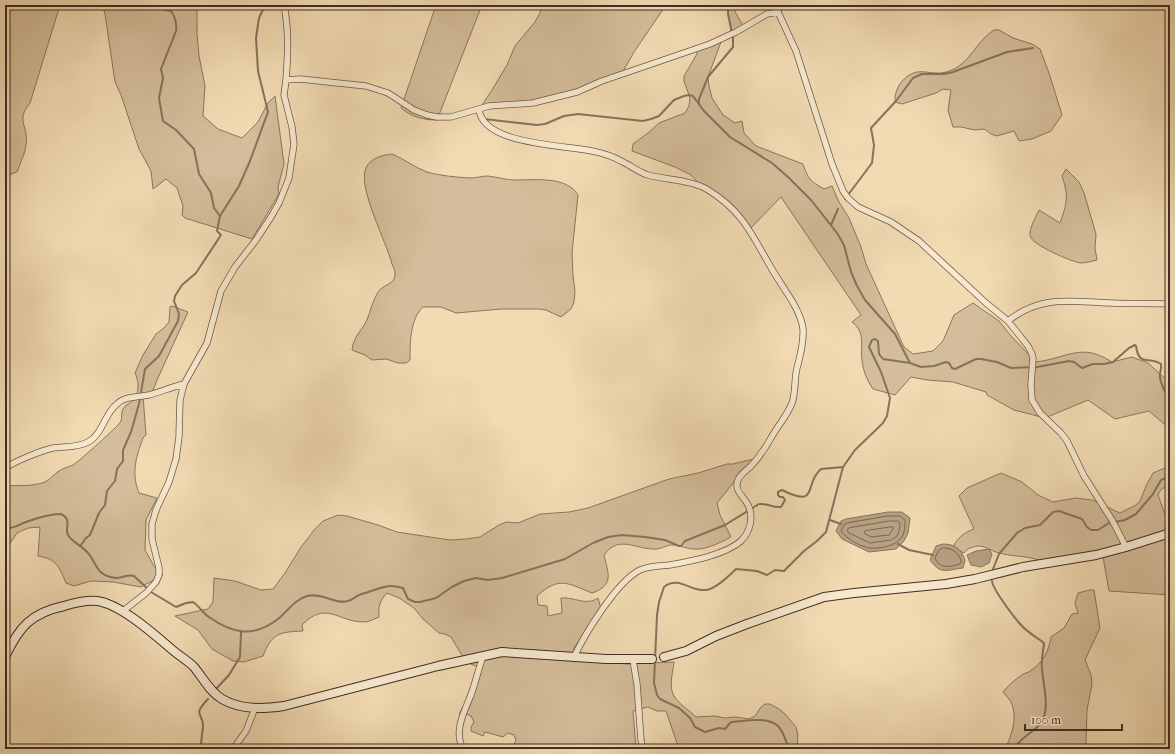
<svg xmlns="http://www.w3.org/2000/svg" width="1175" height="754" viewBox="0 0 1175 754" font-family="'IM FELL French Canon',serif">
<rect width="100%" height="100%" fill="#f2dbb3"/>
<filter id="stains"><feTurbulence type="fractalNoise" baseFrequency=".005" numOctaves="4"/><feColorMatrix values="0 0 0 0 .2 0 0 0 0 .09 0 0 0 0 .02 0 0 0 .5 -.17"/></filter>
<radialGradient id="worn" r=".72"><stop offset=".6" stop-color="#630" stop-opacity="0"/><stop offset="1" stop-color="#630" stop-opacity=".3"/></radialGradient>
<path fill="#d4bd9a" stroke="#8a755e" d="M5,5H60L30,103C15,121 29,126 26,145C25,154 20,163 17,172L5,176Z
M102,5H199L197,11V34L199,56L205,86L203,116L218,129L242,138L258,122L268,103L275,96L284,164L278,187L279,194L252,239L185,218L182,215L183,206L177,188L166,179L153,189L151,171L139,149L121,95L115,82L105,14Z
M436,5H482L437,120C423,120 412,117 401,108Z
M544,5H666L634,52L622,73L569,95L480,108L492,90L507,65L515,46L535,22Z
M727,5H733C734,13 741,20 744,28L732,36Z
M994,30H999L1013,38L1032,44L1040,49L1049,73L1062,115L1051,131L1032,139L1019,141L1014,131L997,136L991,134L986,130L983,129L975,130L961,127H953L948,110L951,90L943,89L936,93L902,104L895,102C894,88 904,75 917,72C924,71 930,73 936,73C943,74 954,70 959,66C972,57 979,39 994,30Z
M721,42L708,77L709,86L712,98L723,115L735,123L742,121L744,133L756,146L803,164C808,179 810,181 824,189L832,186L839,202L849,218L861,247L866,264L904,347L913,354L933,351L943,341L954,315L973,303L999,321L1011,336L1036,362C1068,358 1081,342 1112,362L1132,357L1148,363L1170,383V429L1149,411L1115,419L1088,400L1045,418L1014,410L987,395L986,392L953,382L927,380L911,377L895,395L873,389C867,380 863,371 862,360C860,346 866,332 852,322L861,315L781,197L748,231L741,221L724,204L701,186L691,175L675,167L632,151L633,144L648,133L659,123L685,113L689,106L690,98L684,81V76L697,54V48L704,47Z
M392,154C404,159 414,167 427,172C441,176 456,177 470,178C476,178 482,176 488,176C497,177 506,180 516,180C535,180 567,176 578,195L572,253L573,276L575,291L574,302L571,309L561,317L546,310L538,309H502L456,313L441,307H423C410,319 410,343 410,360L406,363H398L386,359L372,360L365,355L352,350C354,335 361,332 367,320C370,312 373,300 378,292C383,284 396,285 395,273C395,270 393,267 392,264C387,243 357,187 366,168C370,158 383,155 392,154Z
M1066,169L1079,182L1084,193L1096,234L1095,248L1097,260C1092,261 1086,263 1081,263C1072,262 1032,245 1030,236C1029,228 1036,217 1039,210L1060,223C1067,204 1069,196 1062,176Z
M172,306L188,312L157,380L152,393L143,396L146,435L143,438C136,457 131,473 139,493L157,498L146,520L145,550L154,566L163,575L141,587L113,582L91,581L74,586L66,583C59,567 57,559 38,556L40,527L28,528L17,533L7,548V559L5,573V486C18,485 32,487 45,482C51,479 54,474 59,471C63,468 69,467 73,465C78,462 120,425 121,421C122,418 121,413 123,409C125,405 129,404 132,401C140,394 139,381 135,373L143,355L156,334L164,328L169,322L170,307Z
M759,455L738,477L717,503L720,515L731,537C721,542 710,548 699,549C690,550 683,546 674,545C668,544 662,549 656,549C636,550 619,534 604,555C608,573 615,585 592,593C567,583 559,576 537,596L538,605L547,606L548,616L562,613L561,598C574,597 587,606 598,598L601,609L574,648L573,653L574,660L627,664L674,662C673,671 669,685 673,694C677,703 689,710 696,717L715,716L725,718L735,717L749,719L755,716L761,707L765,704H770L779,709L785,714L796,727L798,735L797,749H679L666,711H657L648,707L633,711L636,749H515L514,745L516,740L514,735L508,733L503,737L485,732L483,736L471,731V727L474,722L471,716L463,712L459,714L465,703L478,667L466,662L451,637L445,634L439,633L423,619L414,608L399,598L387,593C380,600 378,607 379,617C374,619 369,622 364,622C338,622 326,600 302,625L303,631C279,632 272,633 263,656L244,662L233,661L212,649L198,630L175,616L208,609L213,602L214,578L235,581L261,590L273,589L285,573L301,547L315,529L323,521L338,515L347,516L378,525L397,532L450,540L466,539L480,537L499,525L506,522L518,523L540,514L569,512L588,508L669,479L698,473L727,464H733L754,459Z
M1170,466V486C1164,487 1160,489 1158,495L1170,528V595L1109,591L1103,557L1096,559L1046,564C1031,554 1013,558 996,552C990,550 985,546 978,546C972,547 968,548 964,553L953,547C957,538 965,532 974,529L959,496L967,488L1001,473L1022,482L1038,495L1053,502L1076,498L1092,500L1120,513L1136,505L1140,501L1147,484L1153,473Z
M1090,590H1094L1100,628L1085,660L1091,675L1092,684L1087,710L1086,744L1076,745L1068,749H1005C1012,734 1018,718 1011,702C1009,698 1005,695 1003,692C1008,686 1015,679 1022,675C1024,673 1028,673 1030,671C1043,663 1049,651 1051,637L1064,628L1072,614L1078,613L1075,603L1078,593Z"/>
<path fill="#b6a082" stroke="#87725c" d="M888,512H902L910,518L908,533L904,541L896,549L869,552L842,539L836,531L841,521L846,519Z
M943,544C955,544 961,549 965,560L963,568C946,570 941,575 930,560L936,546Z
M989,549L992,554L989,563L981,567L971,565L967,555L976,551Z"/>
<g fill="none" stroke-linecap="round" stroke-linejoin="round">
<path stroke="#7c6652" stroke-width="1" d="M888,516H900L905,520C905,526 905,533 901,538C896,546 879,549 870,548C860,547 846,538 841,531L844,525L847,523Z
M889,521H898L900,523L899,531L897,536L891,540L870,543L849,533L847,530L849,528Z
M890,527H893V529L889,535L871,537L864,533L865,531Z
M944,548C952,548 958,552 961,560L960,564C950,567 939,569 935,558L939,550Z"/>
<path stroke="#87725c" stroke-width="2" d="M699,103V99L708,77L733,47V38L728,14V5
M484,119L537,125L545,124L564,116L578,114L643,121L651,119L659,116L674,100L684,96L689,95L693,96L704,111L730,137L772,163L788,177L811,200L837,233L844,245L851,272L857,286L865,300L895,334L910,363
M845,199L872,163L874,145L871,128L896,101L913,78L922,74H944L953,72L1007,52L1033,48
M220,216L239,186L250,161L268,112L258,71L256,38L259,18L265,5
M831,225L838,209
M830,520L841,524
M5,528C14,529 18,525 26,522C37,518 49,514 61,514C73,520 64,527 68,535C72,542 82,546 87,552C97,562 95,576 116,578C122,578 128,574 134,576L151,592L176,607L186,603L193,602C199,606 203,613 209,617C233,634 253,638 278,619C288,611 294,600 307,596C322,592 336,605 348,601C352,600 355,597 359,595C363,593 367,593 371,591C384,587 388,584 403,588L408,599L415,602H420L436,598L452,587L464,581L476,578L488,580L502,578L565,559L593,543L608,537L622,535L645,537L665,540L679,546H681L685,541L725,525L759,504C767,503 773,508 781,507L785,500L783,497H780L778,495V492L782,490C820,509 803,484 821,469L843,467
M898,544L909,550L933,555
M81,545L86,538L90,535L99,513L105,505L107,491L115,481L117,469L123,461V450L131,432L139,404L145,369L159,356L178,321L179,314L174,301L175,296L182,285L196,273L221,235L217,231L220,216L214,208L211,193L199,174L194,149L176,130L163,121L159,98L163,78L161,69L176,31C177,25 175,16 171,11L161,9L154,5
M993,569L999,554L1017,533L1025,528L1040,525L1053,512L1059,511L1082,519L1087,527L1091,530H1098L1109,523L1125,520L1136,514L1153,494L1161,480L1170,476
M992,581C993,590 1016,620 1023,627C1029,633 1037,638 1043,642L1044,644C1043,652 1041,661 1042,669C1043,683 1050,708 1042,721C1035,733 1022,735 1014,749
M215,690L229,675L240,657L241,632
M201,749C201,741 202,734 203,727C204,712 191,717 208,699
M789,749C786,742 784,732 778,726C766,716 745,721 731,722L725,729L719,728L705,732L695,727L690,718L679,708L660,699L657,695L654,683L657,615L659,602L664,587C678,575 691,592 706,590C715,589 729,576 736,569L757,571L767,575L775,570L784,571L804,551L817,541L826,532L843,467L855,450L883,423L887,416L890,398L881,372L869,347L872,340L875,339L878,341L879,354L883,359L910,363L921,367L934,366L946,362L949,363L952,368L955,369L976,359H981L997,362L1011,368L1037,367L1069,361L1074,362L1082,368L1093,364H1104L1113,362L1129,348L1135,345L1136,346C1139,367 1148,356 1161,364C1162,369 1159,373 1160,377C1160,382 1163,386 1164,390L1170,395"/>
<defs>
<path id="street" d="M284,5C289,30 288,54 286,80
M778,12L796,51L832,164L843,191L848,198L858,207L891,222L919,241L986,303L1008,321L1028,346L1032,354L1033,358L1031,385L1032,400L1040,413L1061,433L1067,441L1084,476L1112,520L1126,547
M479,109C482,145 565,145 592,151C602,153 612,156 621,161C630,165 638,172 648,175C666,180 692,180 708,190C743,211 753,237 773,271C783,288 801,310 803,329C804,343 800,356 797,368C794,380 796,392 792,403C788,414 780,423 774,433C770,439 767,446 762,452C759,457 755,462 751,466C747,470 742,473 739,478C732,490 744,496 748,505C754,517 750,532 741,541C725,555 691,561 670,565C660,566 649,566 640,570C617,581 585,634 574,657
M1008,321C1042,294 1072,302 1111,303C1131,304 1150,303 1170,304
M5,468C16,461 40,451 53,448C65,446 77,448 88,442C103,434 104,414 117,404C125,396 139,397 149,395C160,392 172,387 184,384
M123,611L146,593L156,582L159,575V568L152,539V524L156,510L169,482L176,459L179,437L180,400L184,384L207,343L221,291L235,267L256,240L271,217L279,203L289,178L294,144L292,127L284,95L286,80L300,79L366,86L388,93L414,110L427,115L437,117H451L489,106L533,103L577,92L602,81L710,44L736,32L767,14L778,12L779,5
M633,660L637,684L641,740L643,749
M233,749L246,731L255,708
M463,749C453,730 465,711 472,692C476,680 479,668 483,656"/>
<path id="secondary" d="M5,657C19,627 31,613 64,606C74,603 86,600 97,601C121,604 156,636 175,652C181,657 188,661 194,667C203,678 210,692 222,699C241,710 263,709 284,706L438,666L502,652L606,659H652
M664,657L686,651L716,636L747,624L824,597L854,593L946,584L975,579L1023,567L1096,555L1126,547L1170,533"/>
</defs>
<use href="#street" stroke="#6d5846" stroke-width="7"/>
<use href="#secondary" stroke="#412d22" stroke-width="10"/>
<use href="#street" stroke="#f7e8ce" stroke-width="5.5"/>
<use href="#secondary" stroke="#f7e8ce" stroke-width="8"/>
</g>
<rect width="1175" height="754" fill="none" stroke="#f2dbb3" stroke-width="20"/>
<rect x="6" y="6" width="1163" height="742" fill="none" stroke="#412d22" stroke-width="2"/>
<rect x="10" y="10" width="1155" height="734" fill="none" stroke="#412d22"/>
<path d="M1025 724v6h97v-6" fill="none" stroke="#412d22" stroke-width="2"/>
<text x="1031" y="724" font-size="12" fill="#412d22" stroke="#f7e8ce" stroke-width="3" paint-order="stroke">100 m</text>
<rect width="100%" height="100%" filter="url(#stains)"/>
<rect width="100%" height="100%" fill="url(#worn)"/>
</svg>
